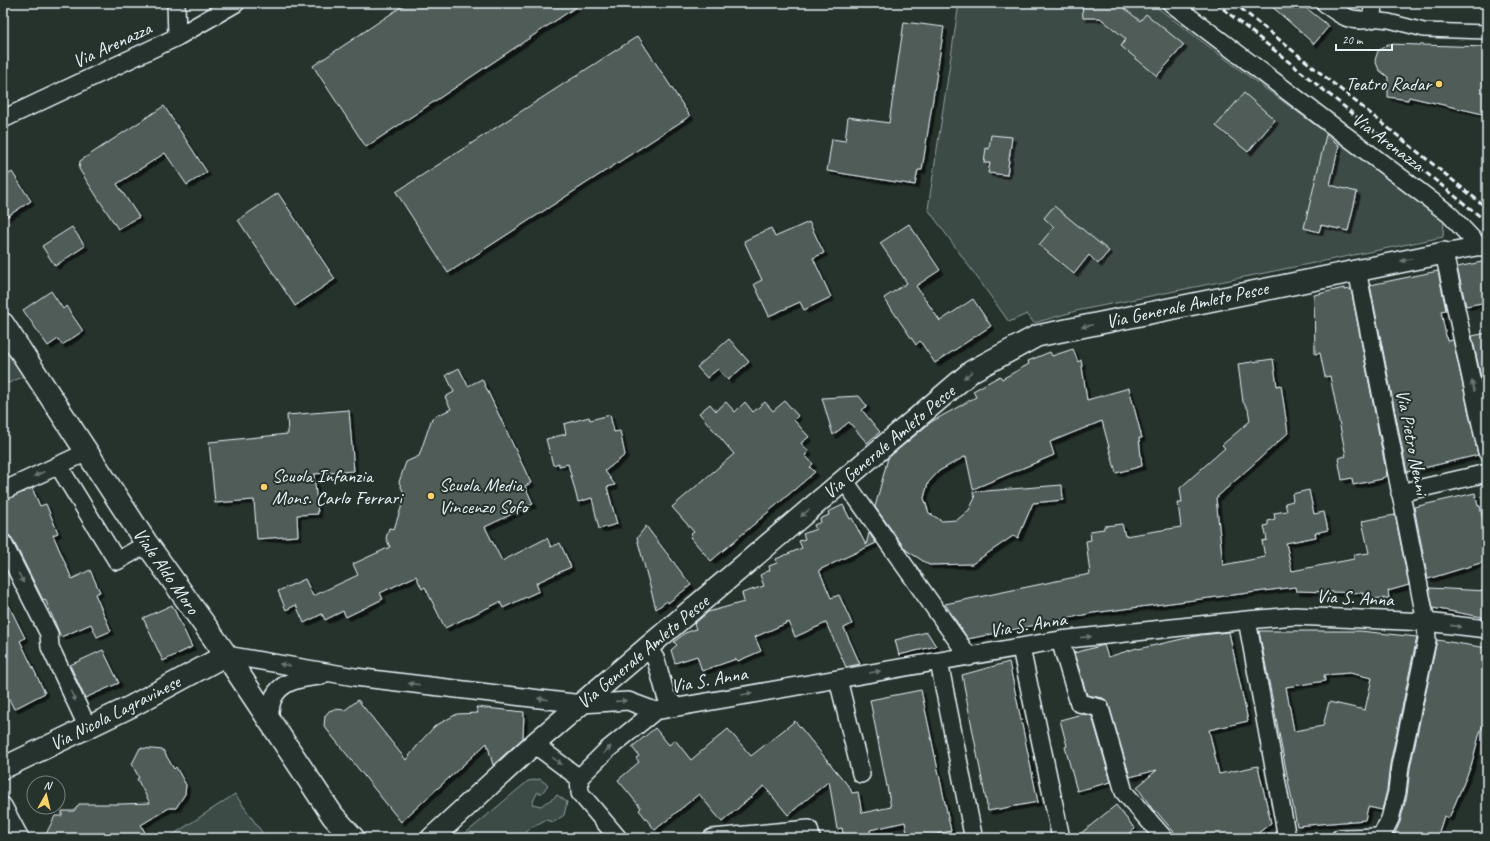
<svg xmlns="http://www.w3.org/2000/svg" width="1490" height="841" viewBox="0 0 1490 841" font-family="Caveat,sans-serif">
<defs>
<filter id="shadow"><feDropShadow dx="3.5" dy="3.5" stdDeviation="0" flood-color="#0009"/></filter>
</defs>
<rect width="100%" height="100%" fill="#26332d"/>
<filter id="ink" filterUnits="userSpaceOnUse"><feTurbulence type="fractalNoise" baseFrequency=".025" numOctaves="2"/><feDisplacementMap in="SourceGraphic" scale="8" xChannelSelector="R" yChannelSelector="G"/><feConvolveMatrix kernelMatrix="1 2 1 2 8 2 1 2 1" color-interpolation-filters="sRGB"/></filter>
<g filter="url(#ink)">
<path fill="#3e4b47" stroke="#939ea0" d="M959,3H1151L1255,81L1444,219L1443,237L1076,311L1034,323L1027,314L1009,322L928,209Z
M5,349L24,376L9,383L3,381V350Z
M540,779L548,785L542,793H537L532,804L541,806C546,801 553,800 557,795L567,802L564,815L554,822L545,820L532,827L522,836L523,838H460L528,781Z
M235,794L266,838H168Z"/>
<path fill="#505c59" stroke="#e8f1f8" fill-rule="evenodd" filter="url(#shadow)" d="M407,3H582L366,147L313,66Z
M1082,3H1118L1140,21L1146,14L1184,45L1157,76L1121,46L1126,39L1100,18H1083Z
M1268,3H1300L1329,26L1314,44Z
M904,22L944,27L922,170H918L915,185L827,171L832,139L845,141L848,117L889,123Z
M638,36L690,116L448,273L396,192Z
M1388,44L1487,47V115L1409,97L1408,100L1388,97V77L1379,70L1375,60L1378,51Z
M1244,93L1275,120L1248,152L1216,126Z
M164,106L207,172L187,185L165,153L117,184L139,217L118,229L79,169L80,161Z
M991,135L1012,137L1007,175L988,173L990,163H984L986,148L989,149Z
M1326,135L1339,145L1330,185L1357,192L1348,231L1321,225L1319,232L1304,228Z
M12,172L31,201L3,219V178Z
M278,193L335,279L295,306L238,220Z
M1054,206L1109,251L1098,264L1089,255L1074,274L1039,245L1054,227L1044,218Z
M809,222L824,253L813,258L831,297L804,310L800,302L769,316L754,284L762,280L744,241L771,228L775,237Z
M909,224L940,270L916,286L940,321L973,299L991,326L935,363L920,341L916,345L884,298L907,283L880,243Z
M72,227L85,246L55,266L42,246Z
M1487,261V302L1466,306L1457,267Z
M1438,271L1446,310L1441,311L1447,341L1453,340L1478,455L1407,472L1370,285Z
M1344,288V290L1351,289L1387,476L1382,478V479L1353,485L1352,478L1342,480L1338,458L1346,456L1330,376L1325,377L1320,353L1315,354L1314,295Z
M51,291L63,309L66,306L83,331L62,345L58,339L48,346L23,310Z
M1487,333V405L1472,336Z
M729,339L749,362L728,380L718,369L707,378L697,367Z
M1073,349L1078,362L1081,360L1087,400L1129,388L1142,438H1139L1142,466L1116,473L1102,421L1050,442L1054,455L973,489L966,456L939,471L928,483L924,498L929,513L942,521L957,520L969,510L975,498L973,492L1062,485L1063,500L1033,503L1018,538L1013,536L972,564L929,565L906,550L875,507L888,458L931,422L976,397L973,391L1000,376L1002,379L1029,364L1028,361L1050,352L1052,356Z
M1273,359L1277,386L1281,385L1288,433L1216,498L1223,565L1265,557L1262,541L1267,540L1264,526L1268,525V521L1275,519L1274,513L1287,511L1285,503L1293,501L1292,494L1309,490L1314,514L1324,512L1328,530L1315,533L1316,537L1286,543L1292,571L1354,559V555L1369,553L1362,521L1395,515L1409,585L1388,591L1389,598L1363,599V593L1296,591L1295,587L1093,613L968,639L945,604L1090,574L1086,541L1091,540L1090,531L1104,529V526L1122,524L1125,536L1181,527L1178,503H1182L1180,488L1225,448L1222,445L1250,421L1248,409L1243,402L1238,364Z
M459,368L468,386L482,379L531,483L525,486L533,504L485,527L502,561L547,538L551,547L560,543L571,567L536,583L539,591L503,608L500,602L445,628L425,587L422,589L416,576L380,593L383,599L346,617L343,611L325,620L322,614L304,623L296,605L286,610L278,591L305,579L313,596L358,575L353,564L390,547L386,538L389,528L394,529L405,496L399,482L406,462L419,456L432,418L451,409L445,397L454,392L446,375Z
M859,396L867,406L862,410L880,432L867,443L849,422L833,435L822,398Z
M785,401L798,416L794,420L809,437L801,443L809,452L805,455L813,464L810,467L815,472L711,561L690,537L692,535L691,534L694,532L672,507L734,454L699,413L710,404L716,411L726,402L735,412L745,402L753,412L765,402L773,411Z
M349,410L354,471L314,474L318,514L297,515L298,536L257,539L254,500L215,503L209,442L288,434L287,415Z
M610,415L614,432L620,431L625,455L605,471L615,485L607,487L617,524L599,529L592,498L578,502L568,464L559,466V463L553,465L546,439L566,434L564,424L589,417L590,420Z
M32,488L40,506L46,504L58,533L53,535L72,579L90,570L100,592L95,594L111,631L97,637L91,624L61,637L45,599L43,600L12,538L7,533H3V501Z
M1475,493L1478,506H1480L1487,542V561L1428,579L1414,507Z
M843,505L850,519L852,518L866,545L869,533L876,543L819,570L831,598L839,595L852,624L844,628L860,664L846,667L826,623L795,637L789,622L755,637L761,651L738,661L736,659L702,671L697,656L675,663L671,650L677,645L674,642L685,633L696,629L694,624L708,612L744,602L742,593L764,586L760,575L770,570L769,566L777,563L776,559L802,548L799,541L805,539L803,534L816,529L814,525L821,522L820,519L829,515L828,512Z
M646,526L691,585L668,603L667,601L656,609L637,538Z
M1429,588L1487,591V618L1433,608Z
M3,594L25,638L20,641L45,693L14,709L3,687Z
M172,605L192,647L163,661L143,618Z
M1259,631H1360L1417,637L1390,764L1387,790L1382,810L1368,807L1365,820L1297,826ZM1350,673L1372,678L1365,710L1329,702L1323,726L1294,731L1286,687L1325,681L1324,675Z
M927,632L936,646L899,655L895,640Z
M1229,632L1248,721L1209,730L1219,774L1258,766L1271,823L1252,838H1179L1156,811L1155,812L1153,810L1137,787L1157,770L1130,777L1109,705L1107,701L1103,698L1087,695L1074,653L1104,645L1108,657L1137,648L1138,649L1200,635Z
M1437,640L1487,648V719L1480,732L1471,766L1449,818L1444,816L1437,838H1393L1400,822L1407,795L1410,768Z
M103,650L119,683L85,698L70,665Z
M1009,662L1038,802L988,811L962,675Z
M921,690L951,831L919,838H908L905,822L870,830L871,838H844L842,828L837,829L829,781L788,815L764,786L722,822L699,794L655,830L639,810L641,808L618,780L639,762L636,758L639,756L632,747L655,728L669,745L675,740L691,760L728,729L751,756L795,721L850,788L852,793L858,792L862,813L891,807L870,700Z
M358,700L406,760L421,741L435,726L457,714L478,713L476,707L524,712L523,738L493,765L487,743L401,822L324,726L325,716L329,711L335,709L345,710Z
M1082,714L1092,716L1111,782L1077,791L1065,747L1067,746L1060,720Z
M140,748L163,750L174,769L176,767L186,785L185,794L176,808H169L141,825L148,838H44L55,816H62V811H74L79,804H121L150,803L137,779L139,778L132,764Z
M1116,805L1135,829L1124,838H1075Z"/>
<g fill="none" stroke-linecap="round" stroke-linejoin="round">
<defs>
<path id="pedestrian" d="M1372,19L1389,21L1424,30L1487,32"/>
<path id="minor" d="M176,3L177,37
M1171,3L1449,214L1480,247
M1325,3C1340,16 1352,23 1372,19L1373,3
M3,119L177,37L236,3
M1487,245L1444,253L1487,452
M58,465L117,561L147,544
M844,480L969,657
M3,491L87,452
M1400,493L1487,473
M3,543L49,634L50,647L88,728
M1247,620L1287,838
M1060,640L1079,703L1100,708L1124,792L1164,838
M648,647L656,660L666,696L675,706
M1021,648L1061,838
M226,655L355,677L582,704L628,701L655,711L1060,640L1247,620L1295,616L1426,622L1487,629
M939,662L973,835
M838,679L861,774
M269,720C270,714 270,707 272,701C279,680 302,678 321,676
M534,744L579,778
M3,806L20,838
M618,838L580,793L579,778L607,750L655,711
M712,838L809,829L811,838
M1340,838L1381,837L1390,819L1397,792L1400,766L1427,640L1426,622L1357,270"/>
<path id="tertiary" d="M3,768L130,707L226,655
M432,838L534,744L972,371L1037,336L1444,253"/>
<path id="secondary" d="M3,324L147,544L226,655L333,816L353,838"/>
</defs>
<use href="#pedestrian" stroke="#e8f1f8" stroke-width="16"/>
<use href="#minor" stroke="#e8f1f8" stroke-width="20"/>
<use href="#tertiary" stroke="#e8f1f8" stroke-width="24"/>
<use href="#secondary" stroke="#e8f1f8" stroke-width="25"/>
<use href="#pedestrian" stroke="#26332d" stroke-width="13"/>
<use href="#minor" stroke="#26332d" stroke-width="17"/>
<use href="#tertiary" stroke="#26332d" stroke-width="21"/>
<use href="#secondary" stroke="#26332d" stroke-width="22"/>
<path stroke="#e8f1f8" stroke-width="3" stroke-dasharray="6 3" stroke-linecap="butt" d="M1216,3L1487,222
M1234,3L1487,208"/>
</g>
<defs><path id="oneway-solid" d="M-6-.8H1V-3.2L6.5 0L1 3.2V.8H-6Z"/></defs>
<g fill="#6a7674">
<use href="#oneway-solid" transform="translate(1406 260) rotate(169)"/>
<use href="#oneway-solid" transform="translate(1087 326) rotate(168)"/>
<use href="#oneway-solid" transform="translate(968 375) rotate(141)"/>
<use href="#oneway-solid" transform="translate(1473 386) rotate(-102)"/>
<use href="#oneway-solid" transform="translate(39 474) rotate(155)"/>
<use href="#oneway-solid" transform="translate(805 513) rotate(140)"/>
<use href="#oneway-solid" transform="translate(21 578) rotate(63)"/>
<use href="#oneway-solid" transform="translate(1456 626) rotate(6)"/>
<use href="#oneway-solid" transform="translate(1086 637) rotate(-6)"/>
<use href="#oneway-solid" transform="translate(285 665) rotate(-170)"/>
<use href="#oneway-solid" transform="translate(875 672) rotate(-10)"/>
<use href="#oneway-solid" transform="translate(414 684) rotate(-173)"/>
<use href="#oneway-solid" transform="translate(747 694) rotate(-10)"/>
<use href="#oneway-solid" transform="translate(73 696) rotate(64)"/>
<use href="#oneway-solid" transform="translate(543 699) rotate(-173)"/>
<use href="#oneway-solid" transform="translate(621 701) rotate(-4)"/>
<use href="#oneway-solid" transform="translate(607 750) rotate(-43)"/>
<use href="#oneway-solid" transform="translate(557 761) rotate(37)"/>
</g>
</g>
<g fill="#ffd166" stroke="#26332d" stroke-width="1.5">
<circle cx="1439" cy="84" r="4"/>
<circle cx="264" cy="487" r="4"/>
<circle cx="431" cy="496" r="4"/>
</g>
<g text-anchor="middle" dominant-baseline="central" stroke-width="4" stroke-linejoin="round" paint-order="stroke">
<g font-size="19" fill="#e8f1f8" stroke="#26332d">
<text transform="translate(112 45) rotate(-25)">Via Arenazza</text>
<text transform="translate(1388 142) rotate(37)">Via Arenazza</text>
<text transform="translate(1187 305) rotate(-12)">Via Generale Amleto Pesce</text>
<text transform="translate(889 442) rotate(-40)">Via Generale Amleto Pesce</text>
<text transform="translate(1412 442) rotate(79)">Via Pietro Nenni</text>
<text transform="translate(166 571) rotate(55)">Viale Aldo Moro</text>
<text transform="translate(1355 598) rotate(3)">Via S. Anna</text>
<text transform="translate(1028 625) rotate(-9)">Via S. Anna</text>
<text transform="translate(643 652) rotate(-40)">Via Generale Amleto Pesce</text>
<text transform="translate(709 680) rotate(-10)">Via S. Anna</text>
<text transform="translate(115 713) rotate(-27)">Via Nicola Lagravinese</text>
</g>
<g font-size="19" fill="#e8f1f8" stroke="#26332d" text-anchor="start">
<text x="1431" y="84" text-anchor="end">Teatro Radar</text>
<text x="272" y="476">Scuola Infanzia<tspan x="272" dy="22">Mons. Carlo Ferrari</tspan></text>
<text x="439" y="485">Scuola Media<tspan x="439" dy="22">Vincenzo Sofo</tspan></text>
</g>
</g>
<rect width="1490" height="841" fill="none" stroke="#26332d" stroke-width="16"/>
<rect x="8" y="8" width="1474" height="825" fill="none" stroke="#e8f1f8" stroke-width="1.5" filter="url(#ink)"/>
<g transform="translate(46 795) rotate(8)"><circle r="19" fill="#26332d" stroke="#747f7e"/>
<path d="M0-3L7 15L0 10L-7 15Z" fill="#ffd166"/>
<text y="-6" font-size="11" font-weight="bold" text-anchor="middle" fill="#e8f1f8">N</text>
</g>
<path d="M1336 44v6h56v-6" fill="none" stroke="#e8f1f8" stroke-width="2"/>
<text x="1342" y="44" font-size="12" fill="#e8f1f8" stroke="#26332d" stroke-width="3" paint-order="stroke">20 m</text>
</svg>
